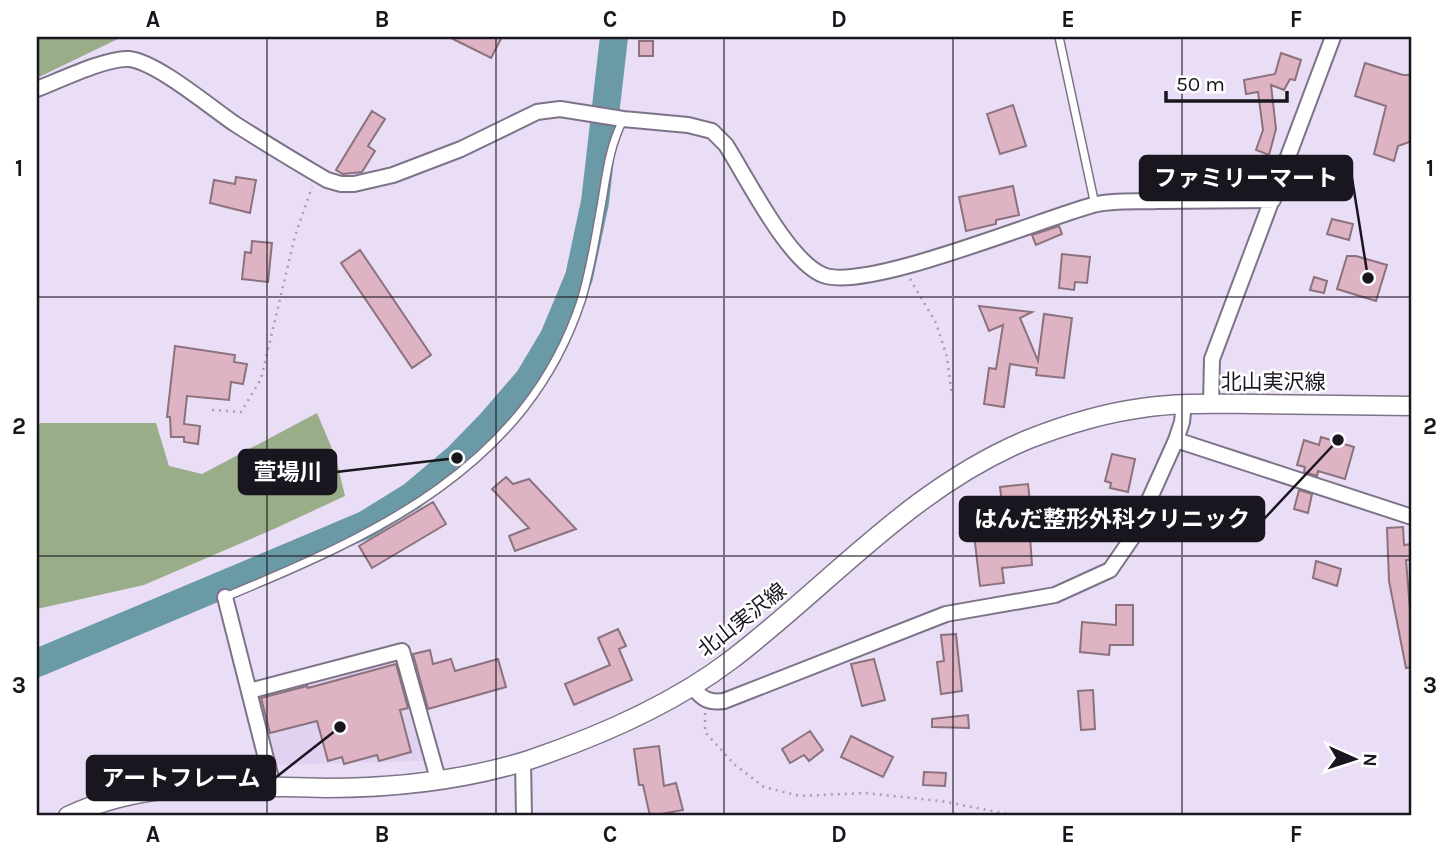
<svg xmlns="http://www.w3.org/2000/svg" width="1449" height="853" viewBox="0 0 1449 853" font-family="Karla,'Noto Sans JP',sans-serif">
<rect width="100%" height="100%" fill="#eadef6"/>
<path fill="#e1d2f1" d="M399,660L423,761L276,765L254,694Z"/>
<path fill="#9aad89" d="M37,37H122L37,78Z
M317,413L336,458L345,496L274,529L144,585L37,609V429L40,423H156L169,466L202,474Z"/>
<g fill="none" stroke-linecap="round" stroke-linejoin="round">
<path stroke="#6b9aa7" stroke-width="28" d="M37,663L365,525L412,496L457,458L492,422L529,379L554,337L579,277L595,202L614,37"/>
</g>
<path fill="#deb3c4" stroke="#8b727c" stroke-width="2" d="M449,37H502L491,58Z
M639,41H653V56H639Z
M1281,53L1301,60L1295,80L1290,79L1284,90L1271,85L1276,129L1269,155L1256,150L1263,130L1258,92L1246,94L1244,80L1275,74Z
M1365,63L1403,75H1412V141L1398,146L1394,161L1374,154L1386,106L1355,96Z
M1013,105L1026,146L1000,154L987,114Z
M372,111L385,119L368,146L375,151L362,172L343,174L336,170Z
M236,177L256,180L250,213L210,203L214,180L235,184Z
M1013,186L1019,215L996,220V224L966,231L959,197Z
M1332,219L1353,224L1349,240L1327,234Z
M1059,226L1062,234L1036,245L1032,235Z
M252,241L272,243L268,282L242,279L245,252L251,253Z
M360,250L431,355L412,368L341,263Z
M1062,254L1090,257L1087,283L1075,282L1074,290L1059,288Z
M1347,256H1356L1387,265L1376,301L1337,289Z
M1314,277L1327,281L1324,293L1310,290Z
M979,306L1032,312L1020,318L1038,361L1044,314L1072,318L1064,378L1036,375L1037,368L1010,364L1004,407L984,404L989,368L996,369L1003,325L989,331Z
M175,346L235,355L234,362L247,364L243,384L231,382L229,400L187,396L184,424L200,426L198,444L184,442V437H171L170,417H167Z
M1321,437L1354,447L1345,479L1318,471L1317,476L1304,472L1305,467L1297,465L1304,440L1319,445Z
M1112,454L1135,459L1128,492L1110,488L1111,483L1105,481Z
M506,477L513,484L529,479L576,529L515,551L509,536L529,528L492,489Z
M1028,484L1032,521H1029L1032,565L1002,568L1004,583L980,586L974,534L1005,531L1000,487Z
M1299,490L1312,494L1308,513L1294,509Z
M433,502L446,524L372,568L359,546Z
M1403,527L1404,545L1412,544V560H1406L1412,634V667L1406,668L1389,581L1387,528Z
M1316,561L1341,569L1337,586L1313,578Z
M1116,605H1133V645H1110L1109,655L1080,652L1082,622L1116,625Z
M618,629L626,646L619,649L632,680L574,705L565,684L610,665L598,638Z
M956,634L962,691L941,694L937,662L944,661L941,635Z
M430,650L433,664L451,659L455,671L498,659L506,687L428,709L413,654Z
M874,659L885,700L862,706L851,664Z
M396,664L408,708L400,710L411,752L379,761L377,755L344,764L342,757L328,761L317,721L270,733L261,698L307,686L308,688Z
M1093,690L1095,729L1081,730L1078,691Z
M968,715L969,728L932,727V719Z
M810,731L823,750L809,761L804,755L790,763L782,749Z
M851,736L893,757L883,777L841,757Z
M659,746L664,786L676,783L683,810L650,816L643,785H639L634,749Z
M924,772L946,773L945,786L923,785Z"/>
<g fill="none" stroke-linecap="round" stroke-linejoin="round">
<defs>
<path id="service" d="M1059,37L1095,205
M225,597C376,535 526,467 581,301C590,272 595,241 600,212C606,180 608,149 623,120"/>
<path id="minor" d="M37,89C58,81 108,57 129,59C157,62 210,107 235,124C265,143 296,162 327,180L341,184H354L393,175L461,149L537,112L560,109L623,119L688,125L712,131L726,145C747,178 788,261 823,275C866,292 1041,219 1093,205C1112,200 1137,202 1157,201C1196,201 1234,200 1273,200
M1211,404L1212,359L1333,37
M1176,440L1412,517
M225,597L273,786
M692,686C702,699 708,703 724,701L946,614L1055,595L1110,570L1132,538L1176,440L1182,422L1184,403
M249,691L402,651L438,779
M523,762L524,816"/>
<path id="tertiary" d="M68,816C150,777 238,787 326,788C393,788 465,780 529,760C597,737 673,704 731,660C831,584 910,488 1029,439C1065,425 1104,413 1142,408C1181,402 1220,404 1259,404C1310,405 1361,405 1412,406"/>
</defs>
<use href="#service" stroke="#7d7388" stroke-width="10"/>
<use href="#minor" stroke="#7d7388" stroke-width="18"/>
<use href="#tertiary" stroke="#7d7388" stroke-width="21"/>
<path stroke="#a79db0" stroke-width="2.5" stroke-dasharray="2 5" stroke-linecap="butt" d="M910,279L936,323L947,357L952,396
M212,410L241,412L261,379L295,236L312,187
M705,713V732L735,765L764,787L800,796L866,793L941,801L1018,816"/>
<use href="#service" stroke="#fff" stroke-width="7"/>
<use href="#minor" stroke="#fff" stroke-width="14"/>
<use href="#tertiary" stroke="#fff" stroke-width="18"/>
</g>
<path fill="none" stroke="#1a161f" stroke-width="2" stroke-opacity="0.55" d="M267,37V816M496,37V816M724,37V816M953,37V816M1182,37V816M37,297H1412M37,556H1412"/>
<g text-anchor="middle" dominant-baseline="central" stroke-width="5" stroke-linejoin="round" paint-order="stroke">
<g font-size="21" fill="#1a161f" stroke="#fff">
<text x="1273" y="382">北山実沢線</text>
<text transform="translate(742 620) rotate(-38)">北山実沢線</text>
</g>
</g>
<path fill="none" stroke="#1a161f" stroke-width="2.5" d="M1368 278L1352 178M457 458L336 472M1338 440L1264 519M340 727L275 778"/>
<g fill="#1a161f" stroke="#fff" stroke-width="2.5">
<circle cx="1368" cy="278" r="7"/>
<circle cx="457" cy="458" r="7"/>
<circle cx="1338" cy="440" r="7"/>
<circle cx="340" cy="727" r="7"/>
</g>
<g fill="#1a161f" stroke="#1a161f" stroke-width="2.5">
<rect x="1140" y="156" width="212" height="44" rx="7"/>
<rect x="239" y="450" width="97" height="44" rx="7"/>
<rect x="960" y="497" width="304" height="44" rx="7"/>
<rect x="87" y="756" width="188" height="44" rx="7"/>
</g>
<g font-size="23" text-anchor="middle" font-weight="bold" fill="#fff">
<text x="1246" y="186">ファミリーマート</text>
<text x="288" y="480">萱場川</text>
<text x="1112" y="527">はんだ整形外科クリニック</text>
<text x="181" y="786">アートフレーム</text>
</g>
<rect width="1449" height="853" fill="none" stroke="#ffffff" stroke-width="77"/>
<g transform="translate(1354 759) rotate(93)" stroke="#ffffff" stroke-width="5" paint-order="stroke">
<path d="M0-5L12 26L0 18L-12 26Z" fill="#1a161f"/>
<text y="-10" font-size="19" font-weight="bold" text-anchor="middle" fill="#1a161f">N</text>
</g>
<path d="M1166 91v10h121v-10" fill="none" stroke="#1a161f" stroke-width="3.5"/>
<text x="1176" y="91" font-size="21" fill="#1a161f" stroke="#ffffff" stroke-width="5" paint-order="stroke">50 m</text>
<rect x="38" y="38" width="1372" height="776" fill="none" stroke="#1a161f" stroke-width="2.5"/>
<g font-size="23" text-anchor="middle" font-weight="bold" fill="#1a161f">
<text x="153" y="27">A</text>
<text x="382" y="27">B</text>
<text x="610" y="27">C</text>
<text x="839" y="27">D</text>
<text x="1068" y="27">E</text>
<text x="1296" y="27">F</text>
<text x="19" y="176">1</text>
<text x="1430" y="176">1</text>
<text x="19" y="434">2</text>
<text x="1430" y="434">2</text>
<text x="19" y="693">3</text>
<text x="1430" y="693">3</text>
<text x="153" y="842">A</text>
<text x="382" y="842">B</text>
<text x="610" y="842">C</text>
<text x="839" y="842">D</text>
<text x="1068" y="842">E</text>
<text x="1296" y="842">F</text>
</g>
</svg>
